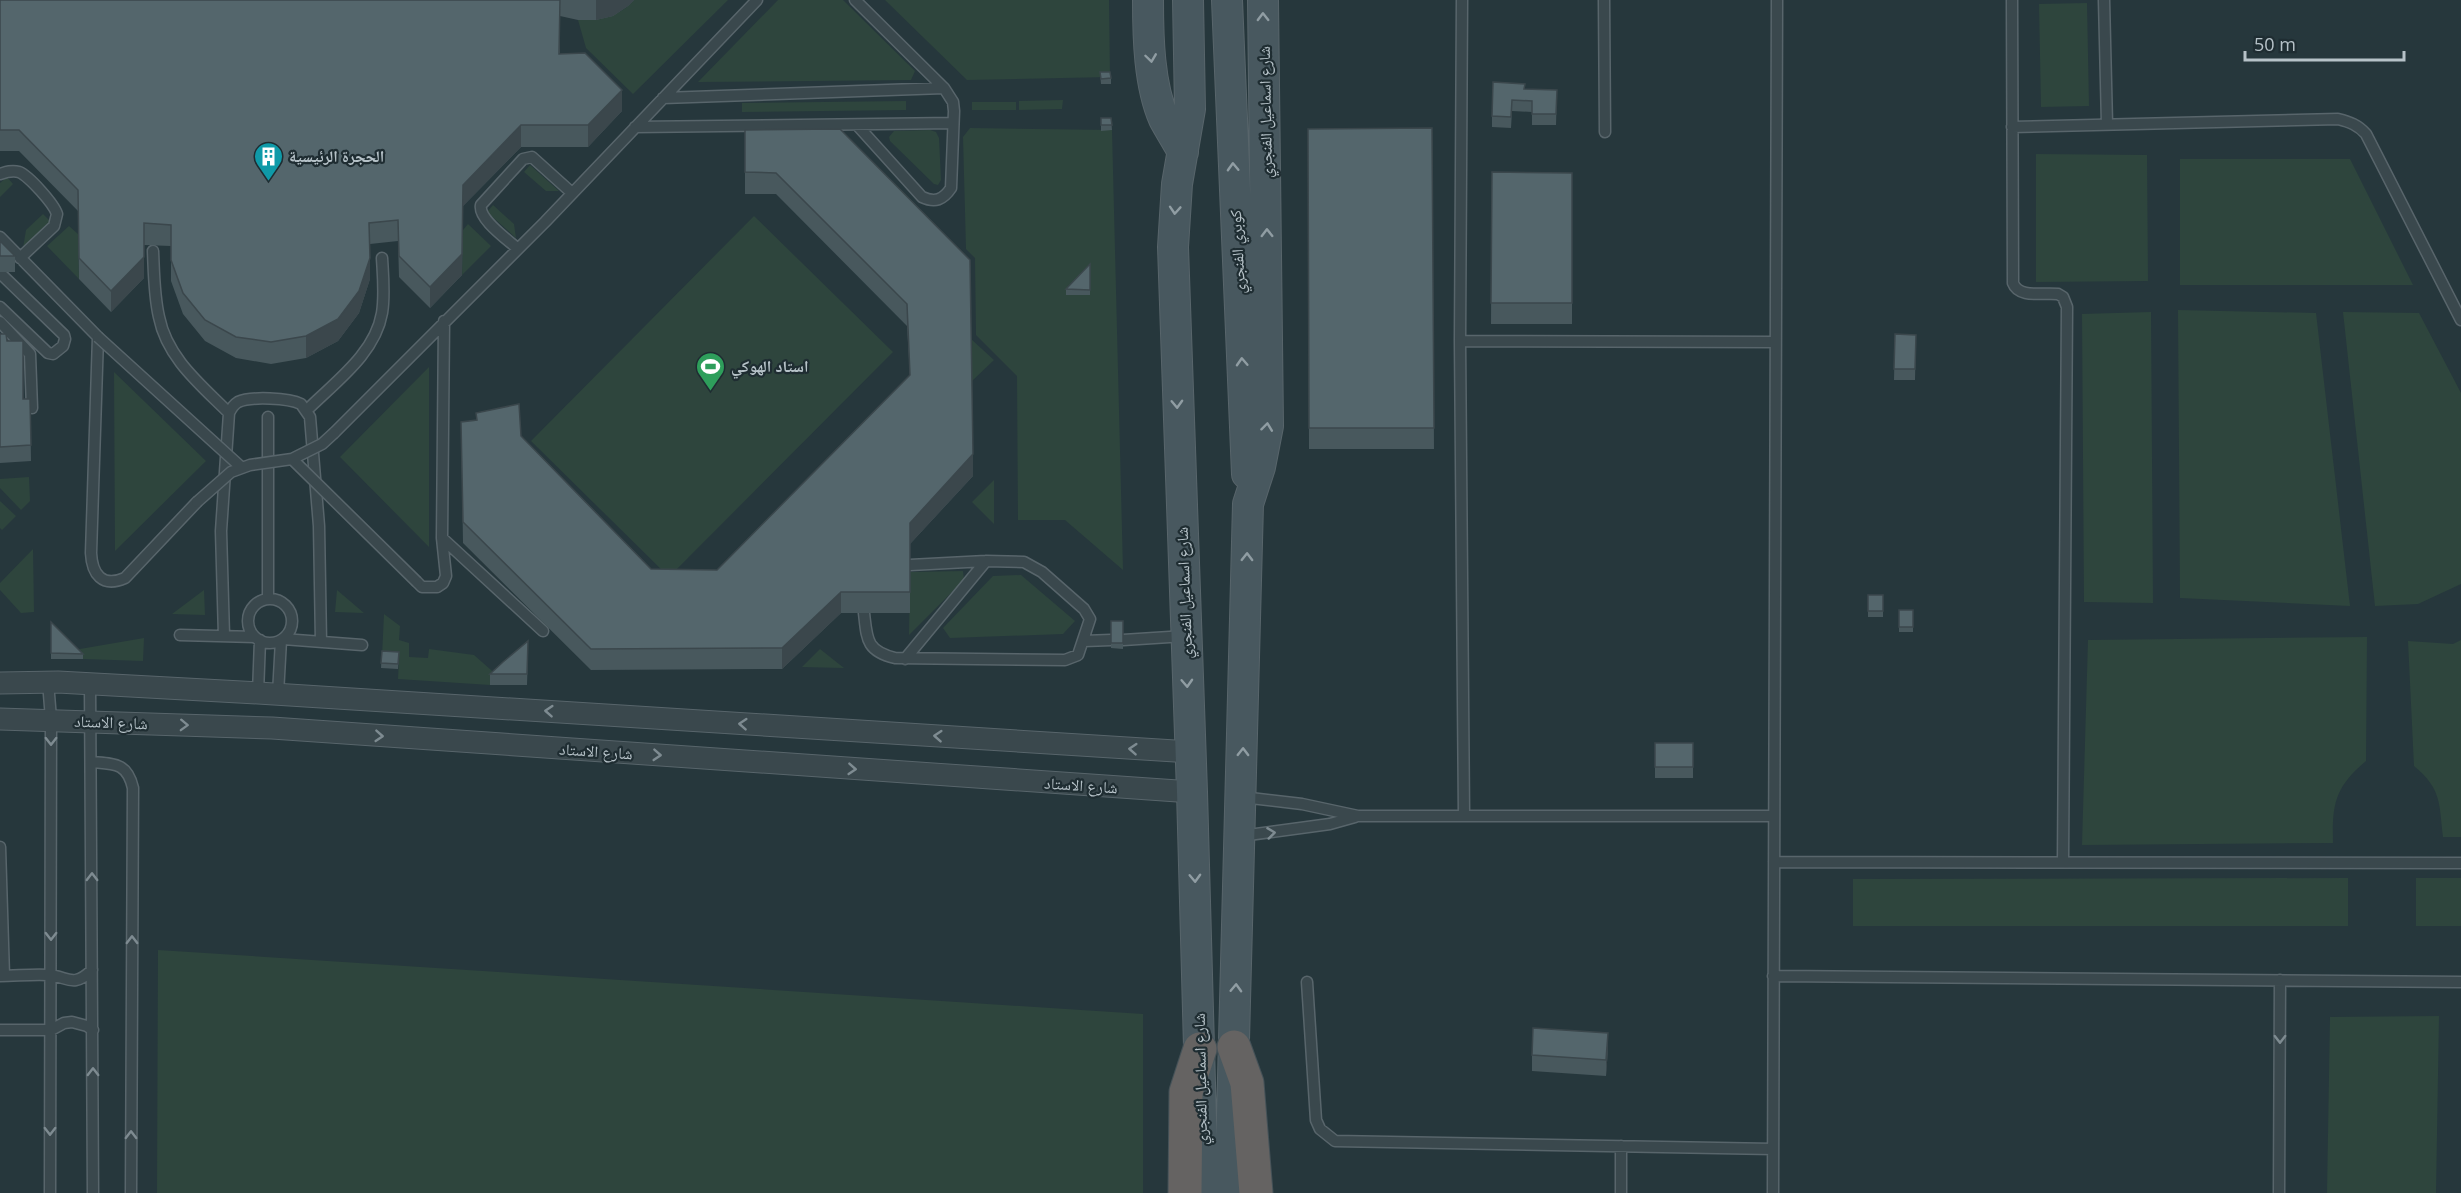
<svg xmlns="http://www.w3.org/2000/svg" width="2461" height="1193" viewBox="0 0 2461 1193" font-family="'Open Sans','Noto Naskh Arabic',sans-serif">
<rect width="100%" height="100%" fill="#26373c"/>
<path fill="#2e453d" d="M634,0H728L633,94L586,48L578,20C600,20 619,17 634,0Z
M778,0H843L915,71L911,80L698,82Z
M885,0H1109L1110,77L967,80Z
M2087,3L2089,106L2041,107L2039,4Z
M1063,100L1062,109L1019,110V101Z
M906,101V110L742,112V103Z
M972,102H1016V110H972Z
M970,128L1112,130L1123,570L1065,520H1018L1017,376L976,335L975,258L966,249L963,137Z
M930,130L936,132L939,138L941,180L938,185L934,184L890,141L889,137L894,131Z
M2036,154L2147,155L2148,281L2036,282Z
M2180,159H2350L2413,285H2180Z
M530,165L559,191H546L524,172Z
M7,177L13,184L0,197V183Z
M493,205L514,224L516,238L487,212Z
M43,214L51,222L23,248L26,230Z
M754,216L893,352L669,577L531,441Z
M468,224L491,246L462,275L463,230Z
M69,226L78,234L79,279L47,246Z
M2178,310L2316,313L2350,606L2180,598Z
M2151,312L2153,603L2084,602L2082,314Z
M2343,312L2419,313L2461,393V584L2418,604L2375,606Z
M971,339L994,360L972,381Z
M429,367V547L340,457Z
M114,372L206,461L115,551Z
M29,477L30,501L21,510L0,488V479Z
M994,480V524L972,502Z
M0,501L16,516L2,530L0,528Z
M33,549L34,612L21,613L0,590V583Z
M963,571L964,580L909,635L910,572Z
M1021,575L1075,621L1063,634L950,638L943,628L993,576Z
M204,590L205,615L172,614Z
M337,590L364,613L335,612Z
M384,614L400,626L399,640L409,643V657L428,658L429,649L474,655L499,677L490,685L398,679L399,658L382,656Z
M2367,637L2366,761C2335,787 2332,804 2333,843L2082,845L2088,640Z
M144,638L143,661L83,659L74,650Z
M2461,640V837H2443C2439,804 2442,789 2414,766L2408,641L2453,644Z
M820,649L844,668L802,667Z
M2348,878V926H1853V879Z
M2416,878H2461V926H2416Z
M158,950L1143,1014V1193H157Z
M2439,1016L2436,1193H2327L2330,1017Z"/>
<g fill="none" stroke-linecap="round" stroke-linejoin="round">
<defs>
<path id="service" d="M855,0L944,88L953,102L954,111L951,188C943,200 935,203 922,197L857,125
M1462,0L1460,341L1464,816
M1604,0L1605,132
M2012,0L2013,283C2019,299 2044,292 2058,294L2063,297L2067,307L2063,862
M2104,0L2107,124
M663,98L944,88
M635,127L953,123
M2012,127L2338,119C2350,122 2358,125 2366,134L2461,320
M0,174C6,172 12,170 19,172C29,176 54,204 57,214L54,226L20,258
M0,237L98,337L91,553C92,574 102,588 125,578L197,502
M518,249C507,239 478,219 481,205L523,159L532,157L572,193
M153,251C154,273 154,296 159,317C167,358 201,385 229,413
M0,273L64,335L65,339L63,346L53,354L48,353L0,307
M0,322L30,354L32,408
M1460,341L1775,342
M307,410C335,382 375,354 382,313C385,295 383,276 382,258
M268,417V599
M334,433L545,222L757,0
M442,538L543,631
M417,582L422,587H437L443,583L446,576L442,538L444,321
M248 621a22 22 0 1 1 44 0a22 22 0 1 1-44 0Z
M864,613C867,639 866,651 895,658L1065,660L1078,655L1090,619L1084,609L1042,572L1024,562L986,561L910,565
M180,635L255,637
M224,636L221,531L229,413C231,409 233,405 238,402C251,396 289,398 301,404L310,417L319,526L321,642
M283,639L362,645
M1123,640L1185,636
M1084,641L1111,640
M905,659L986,561
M48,682L51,719L50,1193
M90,684L93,1193
M258,693L260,640
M278,694L281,640
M91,762C114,764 127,762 133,788L131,1193
M1242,797L1302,804L1358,816H1774
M1241,836L1330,824L1355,817
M0,847L4,976
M1774,862L2461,863
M0,976C16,976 32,974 48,975C68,976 72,989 92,970
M1773,976L2461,982
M1307,982L1316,1120L1320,1129L1335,1141L1773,1149
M0,1030H51L64,1023L72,1022L87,1026L93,1030
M1621,1146V1193
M1773,1193L1777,0
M2279,1193L2280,980"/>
<path id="minor" d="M0,683L58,682L258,693L1191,752
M0,719L272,728L1192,792"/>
<path id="secondary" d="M1148,0C1148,37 1149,85 1164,119C1170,130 1177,141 1183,152
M1188,0L1190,109L1177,184L1173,247L1192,792L1203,1193
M1227,0L1247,474
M1230,1193L1248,504L1260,467L1268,426L1263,0"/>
<path id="trunk" d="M1234,1047L1247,1083L1256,1193
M1185,1193L1186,1092L1200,1049"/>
</defs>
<use href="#service" stroke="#58656b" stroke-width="13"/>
<use href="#minor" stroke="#58656b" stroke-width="23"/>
<use href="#secondary" stroke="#58656b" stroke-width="32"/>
<use href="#trunk" stroke="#455258" stroke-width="35"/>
<use href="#service" stroke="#3a484d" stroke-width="10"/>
<use href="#minor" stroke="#3a484d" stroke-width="21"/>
<use href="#secondary" stroke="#48585f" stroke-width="30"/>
<use href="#trunk" stroke="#656362" stroke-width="33"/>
<defs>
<path id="service-bridge" d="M98,337L241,467
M292,459L417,582
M197,502L231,472L250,465L292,459L322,444L334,433"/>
</defs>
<use href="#service-bridge" stroke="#58656b" stroke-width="13" stroke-linecap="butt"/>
<use href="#service-bridge" stroke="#3a484d" stroke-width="10"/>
</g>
<path fill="#48585d" d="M0,0H634L628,6L613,16L596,20H578L560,16V54L622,111L588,147H521L463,206L462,275L430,308L399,277L398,241L370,244V279L359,313L338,341L306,358L271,364L236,358L205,341L183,314L171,281V246L144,245V278L111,312L79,279L78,211L19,151H0Z
M1100,72L1111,78V84H1101Z
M1525,89L1557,90L1556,125H1532V112L1512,111L1511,128L1492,127V116Z
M1101,118H1111L1112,130L1101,131Z
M1432,128L1434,449H1309L1308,129Z
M840,129L973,476L910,544V613H841L782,669L591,670L463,543L461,422L476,420V413L521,436L651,569L717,570L910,376L907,326L776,194H745V130Z
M1492,172L1572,173V324H1491Z
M0,241L15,256V272H0Z
M1090,264V295H1066V289Z
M0,334L7,341L23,399H30L31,461L0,463Z
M1895,334L1916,335L1915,380H1894Z
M1868,595H1883V617H1868Z
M1899,610H1913V632H1899Z
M1111,621H1123V649L1111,648Z
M51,622L83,654V659H51Z
M382,651L399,652L398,669L381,668Z
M528,652L527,685H490V674Z
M1655,743H1693V778H1655Z
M1608,1049L1606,1076L1532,1071V1055Z"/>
<path fill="#3b474c" d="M596,0H634L628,6L613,16L596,20Z
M622,90V111L588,147V125Z
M521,125V147L463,206L462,275L430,308V287L463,185Z
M144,257V278L111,312V291Z
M370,258V279L359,313L338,341L306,358V336Z
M973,454V476L910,544V613V523Z
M841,592V613L782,669V648Z
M1608,1033V1049L1606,1076V1060Z"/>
<path fill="#54666c" stroke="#3b474c" stroke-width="1.5" d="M0,0H560L559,54L585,53L622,90L588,125H521L463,185L462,254L430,287L399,256L398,220L369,223L370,258L359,291L338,319L306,336L271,342L236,337L205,320L183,293L171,260V225L144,223V257L111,291L79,258L78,190L19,130H0Z
M1100,72H1110L1111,78L1101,79Z
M1493,82L1525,84L1524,89L1557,90L1556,114H1532V101L1512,100L1511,117L1492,116Z
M1101,118H1111L1112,125H1101Z
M1432,128L1434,428H1309L1308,129Z
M840,129L970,260L973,454L910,523V592H841L782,648L591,649L463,522L461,422L477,420L476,413L519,404L521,436L651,569L717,570L910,375L907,304L776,173L745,172V130Z
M1492,172L1572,173V303H1491Z
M0,241L15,256H0Z
M1090,264V290L1066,289Z
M0,334H6L7,341H23V399H30L31,445L0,447Z
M1895,334L1916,335L1915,369H1894Z
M1868,595H1883V611H1868Z
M1899,610H1913V627H1899Z
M1111,621H1123V643H1111Z
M51,622L83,654L51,653Z
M528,641L527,674H490L503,662Z
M382,651L399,652L398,664L381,663Z
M1655,743H1693V767H1655Z
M1533,1028L1608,1033L1606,1060L1532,1055Z"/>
<defs><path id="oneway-chevron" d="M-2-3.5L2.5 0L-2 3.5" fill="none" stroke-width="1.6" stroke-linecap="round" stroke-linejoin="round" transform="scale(1.5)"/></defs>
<g stroke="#909da3">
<use href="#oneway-chevron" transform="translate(1263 17) rotate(-91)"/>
<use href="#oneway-chevron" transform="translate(1151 58) rotate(82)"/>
<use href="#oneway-chevron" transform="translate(1233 167) rotate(-92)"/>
<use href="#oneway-chevron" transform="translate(1175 210) rotate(94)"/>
<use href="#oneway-chevron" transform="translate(1267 233) rotate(-91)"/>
<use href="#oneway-chevron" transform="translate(1242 362) rotate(-93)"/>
<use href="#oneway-chevron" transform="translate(1177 404) rotate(88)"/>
<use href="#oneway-chevron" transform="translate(1267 427) rotate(-83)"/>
<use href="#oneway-chevron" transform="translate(1247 557) rotate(-89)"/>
<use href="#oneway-chevron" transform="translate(1187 683) rotate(87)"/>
<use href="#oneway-chevron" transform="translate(1243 752) rotate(-89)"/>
<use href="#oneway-chevron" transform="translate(1195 878) rotate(88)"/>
<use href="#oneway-chevron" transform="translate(1236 988) rotate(-88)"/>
</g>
<g stroke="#7e8b91">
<use href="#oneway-chevron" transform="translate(549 711) rotate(-176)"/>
<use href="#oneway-chevron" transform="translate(743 724) rotate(-176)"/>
<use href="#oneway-chevron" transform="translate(184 725) rotate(2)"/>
<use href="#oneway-chevron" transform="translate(379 736) rotate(4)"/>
<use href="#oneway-chevron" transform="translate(938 736) rotate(-176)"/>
<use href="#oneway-chevron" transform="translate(51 741) rotate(90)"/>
<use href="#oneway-chevron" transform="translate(1133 749) rotate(-176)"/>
<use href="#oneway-chevron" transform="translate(657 755) rotate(4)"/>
<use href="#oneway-chevron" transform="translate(852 769) rotate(4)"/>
<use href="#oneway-chevron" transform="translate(1271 833) rotate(-7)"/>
<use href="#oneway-chevron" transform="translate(92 877) rotate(-90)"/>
<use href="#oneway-chevron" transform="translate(51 936) rotate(90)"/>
<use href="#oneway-chevron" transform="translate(132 940) rotate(-90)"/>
<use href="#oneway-chevron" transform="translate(2280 1039) rotate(90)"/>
<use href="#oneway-chevron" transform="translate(93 1072) rotate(-90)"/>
<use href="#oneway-chevron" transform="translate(50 1131) rotate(90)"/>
<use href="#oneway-chevron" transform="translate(131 1135) rotate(-90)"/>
</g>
<defs>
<symbol id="building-pin" viewBox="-11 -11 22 30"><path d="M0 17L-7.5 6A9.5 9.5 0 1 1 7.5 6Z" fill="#0f9aa8" stroke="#1f2d32"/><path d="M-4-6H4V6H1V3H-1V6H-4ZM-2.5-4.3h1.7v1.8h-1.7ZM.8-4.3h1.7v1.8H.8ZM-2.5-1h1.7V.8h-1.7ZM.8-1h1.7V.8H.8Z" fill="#fff"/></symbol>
<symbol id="stadium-pin" viewBox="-11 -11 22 30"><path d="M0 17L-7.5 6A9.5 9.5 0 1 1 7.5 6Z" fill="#2e9e5b" stroke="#1f2d32"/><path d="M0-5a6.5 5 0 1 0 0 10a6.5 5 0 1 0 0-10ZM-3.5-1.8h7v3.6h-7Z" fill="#fff"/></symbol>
</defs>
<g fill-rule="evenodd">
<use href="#building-pin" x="252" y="140" width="33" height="45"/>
<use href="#stadium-pin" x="694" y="350" width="33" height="45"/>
</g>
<g text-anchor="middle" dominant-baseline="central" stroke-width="4.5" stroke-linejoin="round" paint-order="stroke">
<g font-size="16" fill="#b6c2c8" stroke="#1f2d32">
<text transform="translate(1265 112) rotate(-91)">شارع اسماعيل الفنجري</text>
<text transform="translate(1237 252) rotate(-93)">كوبري الفنجري</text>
<text transform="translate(1184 593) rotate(-92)">شارع اسماعيل الفنجري</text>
<text transform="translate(111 722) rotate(2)">شارع الاستاد</text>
<text transform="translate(596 751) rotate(4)">شارع الاستاد</text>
<text transform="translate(1081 785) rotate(4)">شارع الاستاد</text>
<text transform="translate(1200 1079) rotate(-91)">شارع اسماعيل الفنجري</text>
</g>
<g font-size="16" font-weight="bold" fill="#b6c2c8" stroke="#1f2d32" text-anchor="start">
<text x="289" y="156">الحجرة الرئيسية</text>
<text x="731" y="366">استاد الهوكي</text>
</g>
</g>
<path d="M2245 51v9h159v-9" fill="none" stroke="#b6c2c8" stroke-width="3"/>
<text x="2254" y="51" font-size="18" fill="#b6c2c8" stroke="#1f2d32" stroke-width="4.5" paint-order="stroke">50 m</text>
</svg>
